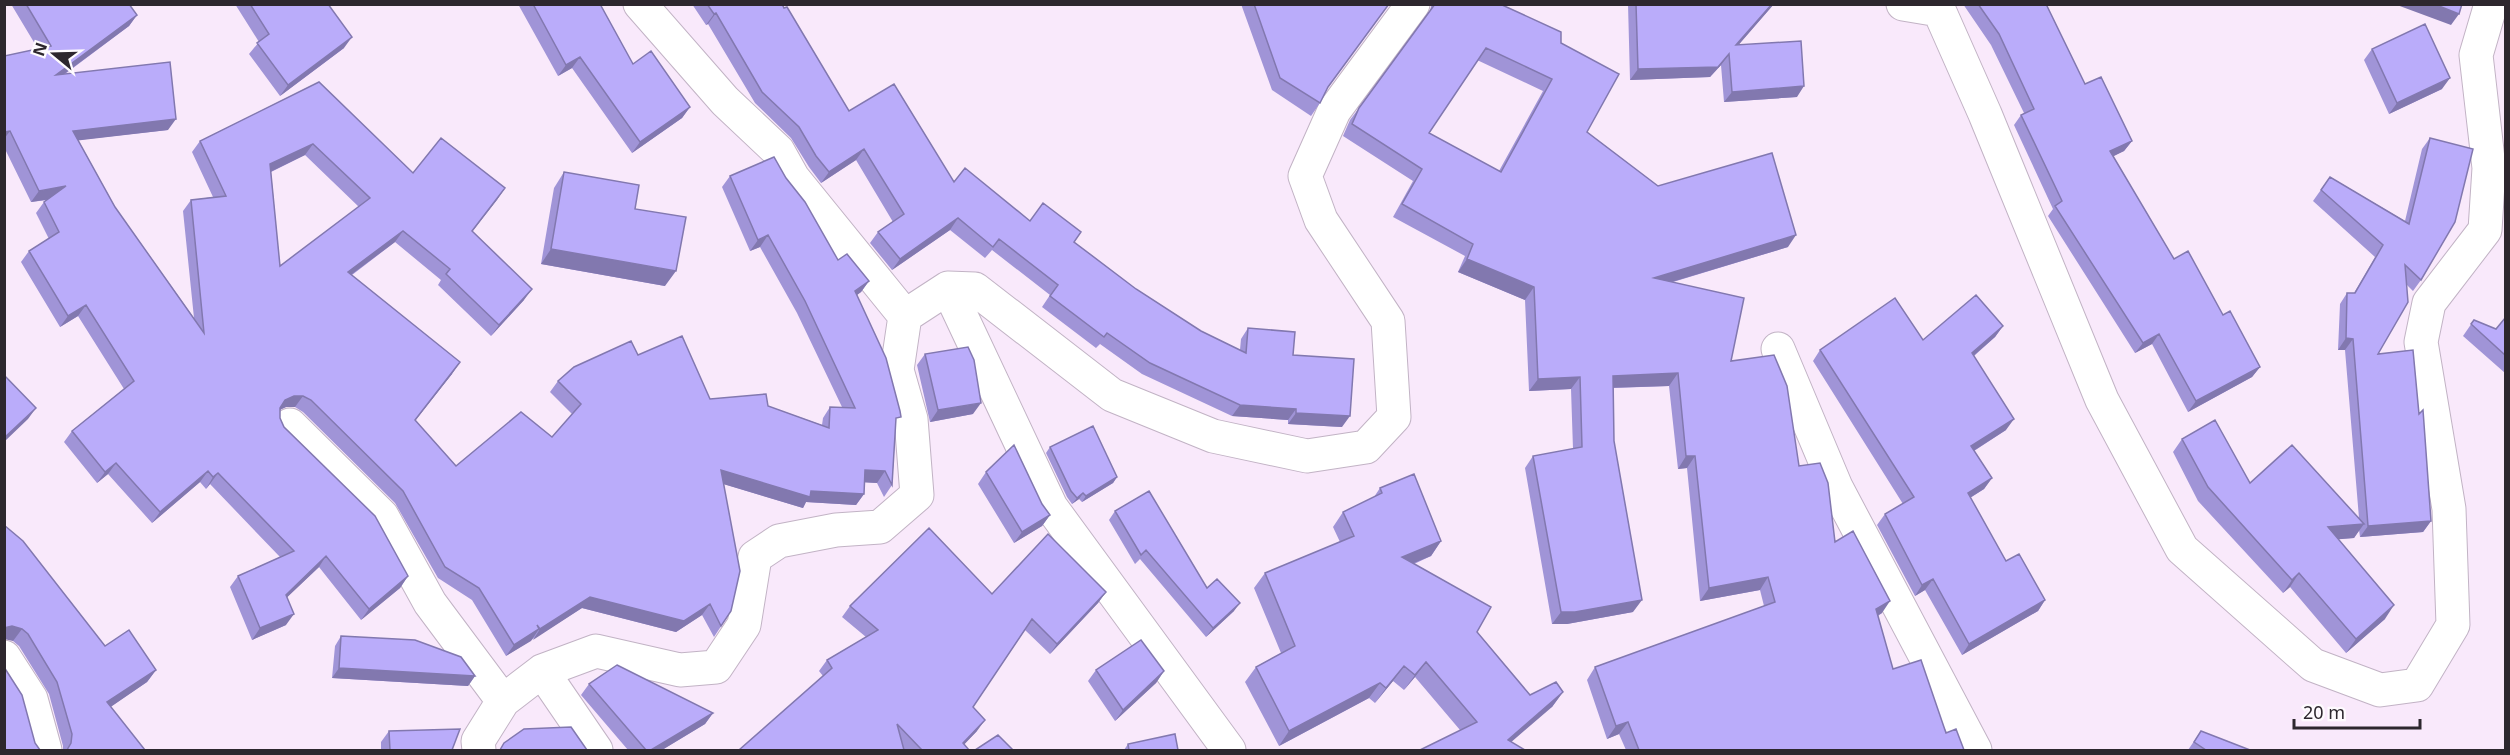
<svg xmlns="http://www.w3.org/2000/svg" width="2510" height="755" viewBox="0 0 2510 755" font-family="'Noto Sans',sans-serif">
<rect width="100%" height="100%" fill="#f9e9fb"/>
<g fill="none" stroke-linecap="round" stroke-linejoin="round">
<defs>
<path id="street" d="M640,4L725,101L778,151L793,178L905,316
M1903,4L1939,10L1985,114L2102,400L2182,549L2313,665L2380,690L2417,685L2453,625L2449,509L2421,342L2429,303L2485,230L2489,168L2476,55L2491,4
M948,288L1051,507L1229,750
M1778,349L1836,487L1975,750
M290,425L382,516L430,603L503,701
M4,657L31,699L45,750
M542,671L596,750
M479,750L478,741L503,701L542,671L596,651L680,670L716,667L744,625L755,557L779,541L836,530L880,527L917,495L911,419L897,370L905,316L948,288L975,289L1112,395L1213,436L1307,456L1366,447L1394,417L1388,321L1321,220L1305,176L1334,111L1413,4"/>
</defs>
<use href="#street" stroke="#c2b3c5" stroke-width="35"/>
<use href="#street" stroke="#fff" stroke-width="33"/>
</g>
<path fill="#a094d7" fill-rule="evenodd" d="M11,4H129L137,15L129,26L65,74L168,130L78,140L115,207L194,318L183,211L191,200L213,197L192,152L200,141L319,82L413,173L505,188L472,231L524,300L491,336L438,285L441,280L395,242L352,275L452,374L415,420L456,466L552,437L572,414L550,392L558,381L638,355L710,399L768,406L822,425L823,418L830,407H842L797,313L760,247L750,251L722,187L730,176L786,178L838,260L869,281L861,292L857,295L896,424L892,485L884,497L877,483L864,482V494L856,505L806,502L803,508L724,484L731,611L714,637L702,615L676,632L582,608L506,656L472,600L438,578L395,503L303,412L295,407H286L280,410V418L284,427L408,576L400,588L361,620L319,567L287,597L286,625L252,640L230,587L238,576L280,557L210,484L206,489L200,482L152,523L108,474L97,483L64,442L72,431L124,389L78,316L60,327L21,262L29,251L49,239L36,213L44,202L47,200L31,202L4,147V56L38,49ZM305,155L359,207L280,266L271,172Z
M235,4H328L344,48L280,96L249,54L259,42Z
M518,4H600L633,64L690,107L682,118L632,153L572,68L558,76Z
M692,4H782L849,111L954,182L1030,221L1081,232L1074,242L1136,289L1201,331L1240,350L1241,339L1248,328L1293,355L1342,427L1288,424V420L1232,416L1142,374L1100,344L1096,348L1042,307L1050,295L992,250L985,258L950,230L892,270L870,243L878,232L893,222L856,160L821,183L809,167L791,138L755,103L708,24L706,25Z
M1241,4H1389L1327,89L1320,103L1311,116L1272,90Z
M1431,4H1500L1561,43L1587,132L1658,186L1788,247L1673,282L1731,361L1799,466L1835,542L1882,613L1878,616L1893,669L1946,733L1964,750H1626L1619,734L1607,739L1587,680L1595,667L1764,606L1760,590L1700,601L1687,468L1678,469L1669,386L1613,388L1614,441L1633,612L1567,624H1552L1525,468L1533,456L1573,449L1571,389L1529,391L1525,300L1458,272L1465,256L1393,217L1413,181L1343,136L1350,120L1429,14L1431,7ZM1477,60L1543,91L1499,171L1429,133Z
M1628,4H1774L1738,45L1797,97L1724,102L1721,65L1710,77L1630,80Z
M1963,4H2047L2046,5L2085,84L2132,141L2124,151L2113,156L2174,259L2223,315L2260,367L2252,377L2188,412L2152,344L2135,353L2048,216L2053,209L2014,125L2021,115L2024,113L1991,45Z
M2372,49L2442,89L2389,114L2364,60Z
M2430,138L2421,280L2413,291L2407,285L2378,354L2431,521L2423,532L2360,537L2359,530L2354,538L2338,539L2385,619L2346,653L2290,587L2283,593L2198,501L2173,452L2182,439L2250,483L2359,518L2345,350H2338L2340,304L2347,293H2354L2375,257L2313,201L2330,177L2405,221L2422,149Z
M564,172L635,209L665,286L541,264L554,188Z
M2505,318V373L2463,336L2474,320L2496,329Z
M2003,326L1995,337L1974,356L2006,430L1974,451L1992,478L1984,489L1970,498L2006,561L2045,600L2038,611L1962,655L1925,590L1915,596L1877,525L1885,514L1903,504L1813,361L1820,350L1923,340Z
M925,354L973,414L930,422L917,365Z
M1050,447L1117,477L1113,483L1082,502L1079,499L1072,504L1067,497L1046,453Z
M986,472L1042,504L1050,515L1042,526L1014,543L978,484Z
M1380,488L1441,541L1431,556L1414,564L1477,632L1530,695L1563,692L1552,707L1460,730L1415,677L1404,690L1393,681L1375,703L1369,698L1279,746L1245,682L1256,667L1281,653L1254,588L1265,573L1340,542L1333,527L1343,512L1374,497Z
M1115,511L1207,588L1234,611L1206,637L1140,559L1135,564L1109,520Z
M4,525L105,646L156,670L147,682L110,707L145,750H63V746L49,694L19,646L13,641Z
M1106,592L1098,603L1050,654L1025,630L973,707L977,731L964,744L969,750H739L823,676L819,671L827,660L866,637L842,617L850,606L992,594Z
M341,636L475,676L468,686L332,678L335,646Z
M1096,670L1164,671L1156,683L1115,721L1088,681Z
M589,684L713,713L705,724L662,750H628L581,695Z
M389,731L452,750H381V742Z
M2201,731L2250,750H2188Z
M1128,744L1178,750H1124Z"/>
<path fill="#8278af" d="M1772,4H1774L1729,56L1736,45Z
M2398,4H2434L2459,14L2451,25L2397,5Z
M716,13L708,24L706,25L714,14Z
M137,15L129,26L48,86L56,75Z
M352,37L344,48L280,96L288,85Z
M1729,54L1721,65L1710,77L1630,80L1638,69Z
M580,57L572,68L558,76L566,65Z
M2450,78L2442,89L2389,114L2397,103Z
M1804,86L1797,97L1724,102L1732,92Z
M690,107L682,118L632,153L640,142Z
M176,119L168,130L65,142L73,131Z
M10,131L4,139V132Z
M2132,141L2124,151L2102,162L2110,151Z
M313,144L305,155L262,176L270,164Z
M864,149L856,160L821,183L829,172Z
M66,186L58,198L31,202L39,191Z
M505,188L497,200L464,242L472,231Z
M958,218L950,230L892,270L900,259Z
M403,231L395,242L340,283L348,272Z
M768,235L760,247L750,251L758,240Z
M1796,235L1788,247L1645,290L1654,278Z
M551,249L676,271L665,286L541,264Z
M1467,259L1534,287L1525,300L1458,272Z
M869,281L861,292L847,302L855,291Z
M532,289L524,300L491,336L499,325Z
M86,305L78,316L60,327L68,316Z
M2003,326L1995,337L1964,364L1972,353Z
M2159,334L2152,344L2135,353L2143,343Z
M2346,338L2353,339L2345,350H2338Z
M460,362L452,374L407,431L415,420Z
M2260,367L2252,377L2188,412L2196,401Z
M1678,373L1669,386L1604,388L1613,376Z
M1580,377L1571,389L1529,391L1538,379Z
M294,396H303L295,407H286L277,411L285,400Z
M981,403L973,414L930,422L938,410Z
M1240,405L1296,409L1288,420L1232,416Z
M36,408L28,419L4,442V438Z
M1296,413L1350,416L1342,427L1288,424Z
M2014,419L2006,430L1964,457L1971,446Z
M1686,456H1695L1687,468L1678,469Z
M116,463L108,474L97,483L105,472Z
M721,470L864,494L856,505L806,502L803,508L713,481Z
M865,470L885,471L877,483L857,482Z
M208,471L200,482L152,523L160,512Z
M218,473L210,484L206,489L213,477Z
M1117,477L1113,483L1082,502L1086,496Z
M1992,478L1984,489L1960,504L1968,493Z
M1083,493L1079,499L1072,504L1077,498Z
M1050,515L1042,526L1014,543L1022,532Z
M2431,521L2423,532L2360,537L2368,526Z
M2364,524L2354,538L2318,541L2328,527Z
M1441,541L1431,556L1392,572L1402,557Z
M326,556L319,567L278,606L286,595Z
M2299,573L2290,587L2283,593L2292,580Z
M408,576L400,588L361,620L369,609Z
M1768,577L1760,590L1700,601L1709,588Z
M1933,579L1925,590L1915,596L1922,585Z
M1106,592L1098,603L1050,654L1057,644Z
M590,597L710,604L702,615L676,632L582,608L533,640L540,629Z
M1642,600L1633,612L1567,624H1552L1561,612Z
M2045,600L2038,611L1962,655L1969,644Z
M1890,601L1882,613L1867,621L1876,609Z
M1240,603L1234,611L1206,637L1213,628Z
M2394,605L2385,619L2346,653L2356,639Z
M294,614L286,625L252,640L260,628Z
M12,626L22,629L13,641L4,639V628Z
M539,629L531,641L506,656L514,645Z
M1426,662L1415,677L1404,690L1415,675Z
M1404,666L1393,681L1375,703L1386,688Z
M339,668L475,676L468,686L332,678Z
M156,670L147,682L99,715L107,702Z
M1164,671L1156,683L1115,721L1123,710Z
M1380,683L1369,698L1279,746L1289,731Z
M1563,692L1552,707L1502,750L1508,740Z
M713,713L705,724L662,750H651Z
M985,720L977,731L959,750L963,743Z
M1628,722L1619,734L1607,739L1616,726Z"/>
<path fill="#baacfa" stroke="#8278af" stroke-width="1.5" fill-rule="evenodd" d="M26,4H129L137,15L56,75L170,62L176,119L73,131L115,207L204,333L191,200L226,196L200,141L319,82L413,173L441,138L505,188L472,231L532,289L499,325L446,274L450,269L403,231L348,272L460,362L415,420L456,466L521,412L552,437L581,404L558,381L574,367L631,341L638,355L682,336L710,399L766,394L768,406L829,428L830,407L855,408L805,301L768,235L758,240L730,176L774,157L786,178L805,202L838,260L847,254L869,281L855,291L886,358L900,411L901,417L896,418L892,485L885,471L865,470L864,494L811,491L810,497L721,470L740,571L731,611L721,626L710,604L684,621L590,597L540,629L537,625L539,629L514,645L479,588L445,567L403,491L311,400L303,396H294L285,400L280,408V418L284,427L375,516L408,576L369,609L326,556L286,595L294,614L260,628L238,576L294,551L218,473L213,477L208,471L160,512L116,463L105,472L72,431L134,381L86,305L68,316L29,251L59,232L44,202L66,186L39,191L10,131L4,132V56L51,46ZM313,144L370,198L280,266L270,164Z
M250,4H328L352,37L288,85L257,43L269,34Z
M533,4H600L633,64L651,51L690,107L640,142L580,57L566,65Z
M707,4H782L784,8L787,7L849,111L894,84L954,182L965,168L1030,221L1043,203L1081,232L1074,242L1136,289L1201,331L1246,353L1248,328L1295,332L1293,355L1354,359L1350,416L1296,413V409L1240,405L1150,363L1107,333L1104,337L1050,296L1058,285L999,239L993,247L958,218L900,259L878,232L904,214L864,149L829,172L816,156L799,127L762,92L716,13L714,14Z
M1254,4H1389L1328,87L1320,103L1280,78Z
M1435,4H1500L1561,32V43L1619,74L1587,132L1658,186L1772,153L1796,235L1654,278L1744,298L1731,361L1774,355L1787,386L1799,466L1820,463L1828,483L1835,542L1853,531L1890,601L1876,609L1893,669L1921,660L1946,733L1956,729L1964,750H1639L1628,722L1616,726L1595,667L1775,602L1768,577L1709,588L1695,456H1686L1678,373L1613,376L1614,441L1642,600L1575,612H1561L1533,456L1582,447L1580,377L1538,379L1534,287L1467,259L1473,244L1402,204L1422,169L1352,124L1359,108ZM1486,48L1552,79L1501,172L1429,133Z
M1636,4H1772L1736,45L1801,41L1804,86L1732,92L1729,54L1718,67L1638,69Z
M1978,4H2046L2085,84L2101,77L2132,141L2110,151L2174,259L2188,251L2223,315L2230,311L2260,367L2196,401L2159,334L2143,343L2055,206L2062,201L2021,115L2034,109L1999,34Z
M2434,4H2462L2459,14Z
M2425,24L2450,78L2397,103L2372,49Z
M2430,138L2473,149L2455,222L2421,280L2405,265L2408,302L2378,354L2413,350L2419,414L2423,410L2431,521L2368,526L2353,339L2346,338L2347,293H2355L2383,245L2321,190L2330,177L2409,224Z
M564,172L639,185L635,209L686,217L676,271L551,249Z
M1976,295L2003,326L1972,353L2014,419L1971,446L1992,478L1968,493L2006,561L2019,554L2045,600L1969,644L1933,579L1922,585L1885,514L1914,497L1820,350L1895,298L1923,340Z
M2505,318V355L2471,324L2474,320L2496,329Z
M968,347L974,360L981,403L938,410L925,354Z
M4,375L36,408L4,438Z
M2215,420L2250,483L2292,445L2364,524L2328,527L2394,605L2356,639L2299,573L2292,580L2208,487L2182,439Z
M1093,426L1117,477L1086,496L1083,493L1077,498L1071,491L1050,447Z
M1014,445L1042,504L1050,515L1022,532L986,472Z
M1414,474L1441,541L1402,557L1491,607L1477,632L1530,695L1556,682L1563,692L1508,740L1525,750H1420L1477,722L1426,662L1415,675L1404,666L1386,688L1380,683L1289,731L1256,667L1295,646L1265,573L1354,536L1343,512L1382,493L1380,488Z
M1149,491L1207,588L1217,579L1240,603L1213,628L1146,550L1141,555L1115,511Z
M4,525L23,541L105,646L129,630L156,670L107,702L145,750H67L71,743L72,734L57,682L28,634L22,629L12,626L4,628Z
M929,528L992,594L1048,534L1106,592L1057,644L1032,619L973,707L985,720L963,743L969,750H922L897,724L904,750H739L832,668L827,660L878,630L850,606Z
M341,636L415,640L461,657L475,676L339,668Z
M1141,640L1164,671L1123,710L1096,670Z
M617,665L713,713L651,750H646L589,684Z
M4,667L22,695L35,743L40,750H4Z
M571,727L587,750H500L504,743L524,729Z
M460,729L452,750H390L389,731Z
M2201,731L2250,750H2206L2194,742Z
M1175,734L1178,750H1129L1128,744Z
M998,735L1013,750H975Z"/>
<rect width="2510" height="755" fill="none" stroke="#2d272e" stroke-width="12"/>
<g transform="translate(54 54) rotate(289)" stroke="#fefbfe" stroke-width="4.5" paint-order="stroke">
<path d="M0-4.5L10 22L0 15L-10 22Z" fill="#2d272e"/>
<text y="-9" font-size="16" font-weight="bold" text-anchor="middle" fill="#2d272e">N</text>
</g>
<path d="M2294 719v9h126v-9" fill="none" stroke="#2d272e" stroke-width="3"/>
<text x="2303" y="719" font-size="18" fill="#2d272e" stroke="#fefbfe" stroke-width="4.5" paint-order="stroke">20 m</text>
</svg>
